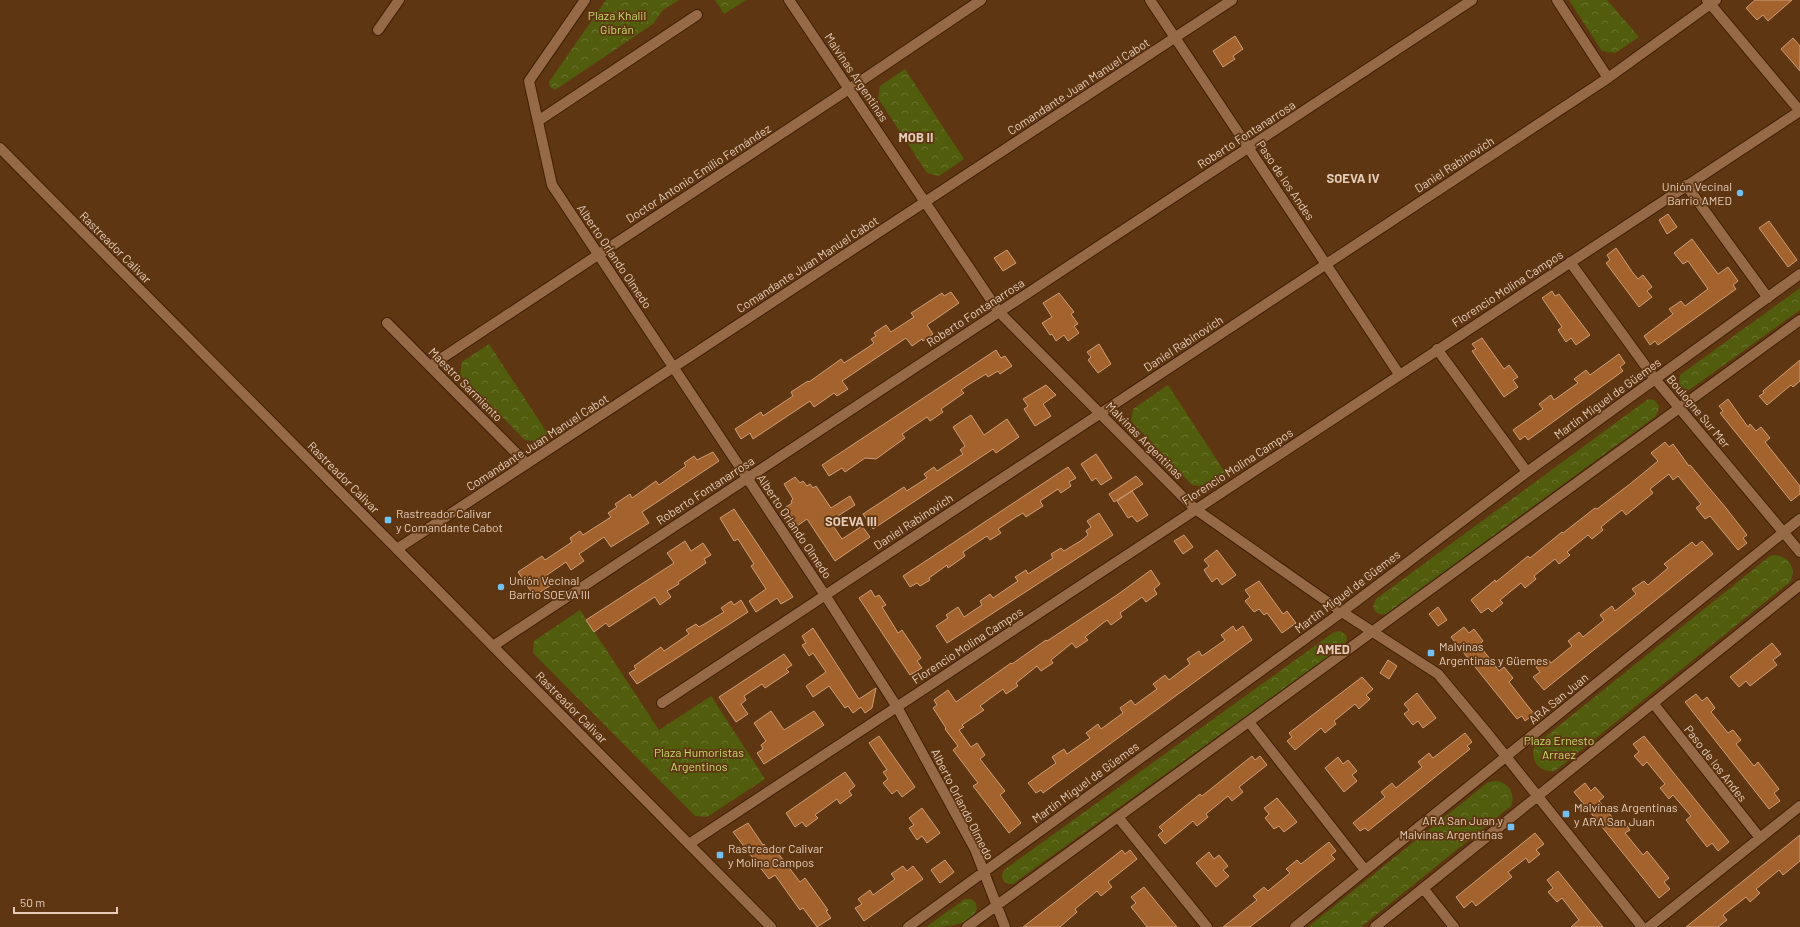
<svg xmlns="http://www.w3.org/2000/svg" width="1800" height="927" viewBox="0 0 1800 927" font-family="Barlow,sans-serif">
<defs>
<pattern id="park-crowns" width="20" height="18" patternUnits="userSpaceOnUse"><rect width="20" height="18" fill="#515d0d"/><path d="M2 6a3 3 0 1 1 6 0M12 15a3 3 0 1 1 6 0" fill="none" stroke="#6a732e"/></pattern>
</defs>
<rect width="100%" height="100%" fill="#5f3612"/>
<path fill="url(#park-crowns)" d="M606,0H679L663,10L653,24L555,90L550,87L549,82Z
M715,0H746L724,14Z
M1569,0H1607L1639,37L1615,53L1602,51Z
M905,69L964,159L939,176L927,173L878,98L880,86Z
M1800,288V310L1689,390L1681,387L1679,383L1680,375Z
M489,344L548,434L537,441L525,440L460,375L462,362Z
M1168,385L1226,474L1206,487L1192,485L1131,421L1133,409Z
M1648,399L1654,400L1659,406L1658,412L1655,417L1386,614C1379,615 1374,613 1373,606L1376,599Z
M1775,555C1790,557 1797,569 1790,582L1555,771C1539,773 1529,760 1535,745L1770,556Z
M580,610L659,730L711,696L765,779L707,817L695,816L533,653L534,641Z
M1340,631L1346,635L1347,640L1344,645L1013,884C1004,885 999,878 1004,870L1334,632Z
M1494,781C1508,781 1516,793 1511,806L1361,927H1308L1487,783Z
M965,899H971L976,903L977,909C969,927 944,927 926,927Z"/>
<path fill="#a4632c" stroke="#cd9d79" d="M1755,0H1792L1768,21L1763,15L1757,20L1746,8Z
M1235,36L1243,49L1233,56L1235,59L1223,67L1213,51Z
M1793,38L1800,46V71L1781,49Z
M1668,214L1677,227L1667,234L1659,220Z
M1769,221L1797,260L1788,267L1759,228Z
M1692,239L1718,274L1728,267L1738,281L1733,285L1736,289L1658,345L1655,341L1650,345L1644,336L1673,314L1669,309L1681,301L1685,306L1708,289L1688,261L1683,264L1674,253Z
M1616,248L1633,273L1638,279L1643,275L1652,287L1647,291L1652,297L1639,307L1606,263L1610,260L1607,255Z
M1007,250L1016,263L1003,271L994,258Z
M1552,291L1555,296L1559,294L1590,335L1576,345L1571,338L1566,342L1558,330L1562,327L1542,298Z
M951,292L959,303L927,325L933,334L923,341L922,339L912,346L906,338L842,381L848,389L837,396L834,393L814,407L810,401L753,439L750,433L741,439L735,429L761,412L763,416L793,396L791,392L808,381L809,382L841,359L844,363L867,348L874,343L871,339L876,336L874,333L886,325L891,332L914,317L911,313L942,293L944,296Z
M1059,293L1074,312L1071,314L1078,324L1074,326L1079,333L1068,341L1064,335L1056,341L1052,334L1050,335L1042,323L1052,317L1043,303Z
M1482,338L1499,362L1504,369L1509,365L1518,377L1513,380L1518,387L1504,397L1472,351L1476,349L1472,344Z
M1099,344L1111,364L1098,373L1088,360L1091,357L1087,352Z
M996,350L1001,358L1005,356L1012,366L1000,374L998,371L988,377L986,374L968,385L961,390L964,393L941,409L943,412L930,421L927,417L902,434L905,438L876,459L865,458L845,472L842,468L829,476L822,465Z
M1619,354L1625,363L1620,367L1623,371L1528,440L1525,436L1520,440L1513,430L1543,409L1539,404L1551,395L1554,400L1578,383L1574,379L1586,370L1590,375Z
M1800,360V381L1793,387L1791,385L1767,405L1759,396L1764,393L1763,391Z
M1046,385L1056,395L1043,404L1051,416L1035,426L1024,409L1028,406L1023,399Z
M1728,399L1748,427L1750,424L1756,431L1761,427L1770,438L1765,442L1800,486V494L1791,501L1720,413L1723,411L1719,406Z
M971,415L984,435L1007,419L1019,437L996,453L993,449L873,529L863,514L904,487L907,491L908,490L927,478L924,474L934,467L937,471L963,454L960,450L965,446L953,427Z
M1665,442L1669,447L1673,444L1689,466L1690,465L1726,508L1747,535L1743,538L1747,543L1738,550L1710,516L1705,519L1696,508L1701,504L1678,476L1673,480L1669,474L1650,489L1653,493L1626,515L1622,510L1601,527L1603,530L1592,539L1588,535L1567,552L1570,555L1559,564L1555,559L1534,576L1536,579L1525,588L1521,583L1500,600L1503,603L1492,612L1488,608L1481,613L1471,600L1495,580L1496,582L1528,556L1530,558L1562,532L1563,533L1595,508L1597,509L1630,484L1658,461L1651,453Z
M713,452L719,461L642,512L649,523L611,547L604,537L579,554L584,561L571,570L566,562L547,575L553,584L534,596L518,572L542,556L545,560L572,542L570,538L580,531L583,535L611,517L608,513L617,507L615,504L630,494L632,498L656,481L659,485L686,466L684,463L694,456L697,460Z
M1096,454L1112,478L1101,485L1096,478L1092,481L1081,464Z
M1068,467L1076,478L1069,482L1071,486L1061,493L1058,489L1040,501L1043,506L1026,517L1023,513L1016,517L998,529L1001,533L990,540L987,536L963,552L965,556L948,568L947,565L929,578L930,580L920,586L917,583L910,587L903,576Z
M1136,476L1143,484L1114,502L1109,494Z
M795,477L800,483L803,481L807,486L810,484L813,488L816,486L831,508L850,496L855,505L830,521L842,539L862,526L870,537L835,561L807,519L797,526L786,507L792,503L791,501L793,499L784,484Z
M1132,491L1148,515L1137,522L1132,516L1128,518L1117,501Z
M734,509L793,597L781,604L777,598L756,612L749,601L766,589L751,566L754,564L738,539L734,541L720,518Z
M1099,513L1113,535L947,643L936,626L948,618L946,615L958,607L964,617L982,605L980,601L990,594L993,598L1018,581L1015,577L1026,570L1028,574L1053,558L1051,554L1061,548L1064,551L1082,540L1088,535L1086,531L1091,527L1087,521Z
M1184,535L1193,547L1183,554L1174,541Z
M685,541L691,551L703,543L711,555L704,559L706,563L678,582L679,584L667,591L671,597L660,605L655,597L653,598L609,627L606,623L594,632L586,620L674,563L667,553Z
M1702,541L1713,554L1544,690L1533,677L1540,672L1536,667L1547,658L1551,663L1572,646L1568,641L1579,632L1583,637L1604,620L1600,615L1612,606L1615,611L1636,594L1632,589L1644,581L1648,585L1668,568L1664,564L1692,542L1696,546Z
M1217,550L1236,575L1222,585L1217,578L1212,582L1204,570L1209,566L1204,560Z
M1151,570L1160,584L1154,589L1157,594L1146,602L1142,597L1120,613L1122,617L1111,625L1107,620L1085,637L1088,640L1076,648L1072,643L1051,660L1053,663L1041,671L1037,666L1016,683L1018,686L1006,694L1003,689L980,706L984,710L962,725L964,727L959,730L971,747L977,743L985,755L980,759L1005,791L1000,795L1021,823L1009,833L973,786L978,783L953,750L958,746L945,729L946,728L933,708L937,705L934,700L948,690L956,702L1011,663L1012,664L1046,640L1047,641L1117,595Z
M1259,581L1283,614L1287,611L1296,623L1282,633L1267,613L1264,615L1259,609L1254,612L1245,601L1250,597L1245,590Z
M871,590L875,597L879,595L886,605L882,607L892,623L898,633L902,630L921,658L917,661L922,668L910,675L859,598Z
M741,600L748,612L637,684L629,673L636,669L634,666L661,647L664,651L689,634L686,630L696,624L699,627L706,623L724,612L721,608L731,601L734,605Z
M1438,607L1447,620L1438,626L1429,614Z
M1233,626L1236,631L1243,626L1252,640L1043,793L1041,790L1036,793L1028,783L1056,763L1052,757L1064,749L1067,754L1090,738L1086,733L1098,724L1101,729L1123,713L1120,708L1131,700L1135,705L1157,689L1153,684L1165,675L1169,680L1190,664L1187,659L1199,651L1202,656L1225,640L1221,635Z
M1464,627L1469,633L1474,629L1483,641L1479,645L1494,664L1499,671L1504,667L1513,678L1509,682L1534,714L1525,721L1522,716L1517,719L1451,637Z
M813,628L859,699L876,688L872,708L865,713L861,707L853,713L848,706L845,708L829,686L813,697L806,686L826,672L813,653L809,656L802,645L806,643L802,636Z
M1772,643L1781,654L1773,660L1777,665L1750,686L1746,681L1739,687L1730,677Z
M784,654L792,665L786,669L789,672L765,688L762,684L744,696L746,700L741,704L748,714L736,722L719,697Z
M1388,660L1397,666L1389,679L1380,673Z
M1362,677L1373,689L1366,695L1370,699L1359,709L1355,704L1334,721L1336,724L1325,733L1321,728L1295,750L1287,741L1292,737L1289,733Z
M1417,693L1436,718L1423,728L1418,721L1413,725L1404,714L1409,710L1404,704Z
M1696,694L1702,701L1707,697L1715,708L1711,712L1728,733L1733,730L1741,740L1736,744L1754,766L1758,762L1779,789L1774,793L1780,801L1769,809L1685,702Z
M771,711L784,730L814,711L824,725L764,764L757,753L763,749L761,745L766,741L754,723Z
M1465,733L1472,742L1467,746L1470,749L1368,831L1365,828L1360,831L1353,823L1385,797L1381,792L1392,783L1396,788L1422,767L1418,762L1429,753L1433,758Z
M879,736L915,787L902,797L897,790L892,794L883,783L888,779L883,772L887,770L869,743Z
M1644,736L1729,842L1718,851L1712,843L1707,847L1686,820L1691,816L1673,795L1669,799L1660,788L1665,784L1647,762L1643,766L1634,756L1639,752L1633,744Z
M1252,756L1255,760L1260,756L1267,765L1239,787L1243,792L1232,801L1228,796L1206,814L1208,817L1197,826L1193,821L1165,844L1158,835L1163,831L1159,827L1200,794L1202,796Z
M1338,757L1343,764L1348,760L1357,771L1352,775L1357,781L1344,792L1325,768Z
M845,772L855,786L849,791L852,795L840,804L837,799L815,815L818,818L806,827L802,822L795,827L786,813Z
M1585,783L1591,791L1595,787L1604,797L1599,801L1617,823L1622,819L1630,830L1625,833L1643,855L1647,851L1669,878L1664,882L1670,889L1659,898L1574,792Z
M1277,798L1297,822L1284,832L1279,826L1274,829L1265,818L1269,814L1264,808Z
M922,808L940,833L927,843L922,836L917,840L909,828L914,825L909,818Z
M748,823L763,845L764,844L769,851L774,848L800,882L805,878L828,910L826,911L831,918L817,927L803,908L800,910L775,875L769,879L733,832Z
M1535,833L1544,844L1536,850L1540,854L1529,863L1526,858L1508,872L1512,877L1476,906L1472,901L1464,908L1456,897Z
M1800,835V861L1783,875L1779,870L1756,889L1760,893L1750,902L1746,897L1723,915L1727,920L1718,927H1686Z
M1329,842L1336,851L1331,855L1335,859L1269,912L1250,927H1223L1257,900L1253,896L1264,887L1268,891L1290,873L1286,869L1297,860L1301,864Z
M1122,850L1125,854L1130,850L1137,859L1108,882L1112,887L1101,896L1097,891L1075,909L1077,912L1060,927H1023Z
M1209,852L1214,859L1219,855L1228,866L1223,870L1229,876L1216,887L1196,863Z
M945,860L954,872L940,883L931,870Z
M903,866L907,871L913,866L923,879L864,921L855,908L862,904L858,899L870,890L873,895L895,879L891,874Z
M1558,871L1582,901L1603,927H1571L1579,920L1562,898L1557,902L1548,892L1553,888L1547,880Z
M1144,887L1157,903L1177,927H1147L1136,913L1131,907L1136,903L1131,897Z"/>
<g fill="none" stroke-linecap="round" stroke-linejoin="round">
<defs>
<path id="minor" d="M585,0L529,81L552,185L825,595L897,707L975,849L1005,927
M789,0L999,312L1195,509L1342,612L1438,674L1488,734L1642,927
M1150,0L1399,374
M1557,0L1608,78
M1707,0L1800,111
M378,30L399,0
M538,121L697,15
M1686,185L1768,298
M1570,262L1655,379L1800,552
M387,323L527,464
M1437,349L1527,472
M430,366L849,89L981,0
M397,549L1232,0
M493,646L1472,0
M662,703L1608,78L1716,0
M1653,703L1760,838
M1249,722L1365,870
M1118,817L1207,927
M689,844L1800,111
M1423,888L1454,927
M908,927L1342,612L1527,472L1800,274
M967,927L1800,320
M1295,927L1800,519
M1375,927L1800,585
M1649,927L1800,806"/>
<path id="secondary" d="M0,148L771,927"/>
</defs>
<use href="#minor" stroke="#3e1f04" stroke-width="12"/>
<use href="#secondary" stroke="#3e1f04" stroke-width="12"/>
<use href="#minor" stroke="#976a47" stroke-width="10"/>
<use href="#secondary" stroke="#976a47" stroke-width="10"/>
</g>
<g fill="#71c1f5" stroke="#5f3612" stroke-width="1.5">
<circle cx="1740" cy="193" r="4"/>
<rect x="384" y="516" width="8" height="8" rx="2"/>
<circle cx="501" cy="587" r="4"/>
<rect x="1427" y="649" width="8" height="8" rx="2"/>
<rect x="1562" y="810" width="8" height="8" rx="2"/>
<rect x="1507" y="823" width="8" height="8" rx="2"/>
<rect x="716" y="851" width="8" height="8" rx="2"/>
</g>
<g text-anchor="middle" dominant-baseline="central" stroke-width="3.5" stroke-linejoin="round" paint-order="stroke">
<g font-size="12" fill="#c7dc6e" stroke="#5f3612">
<text x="617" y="15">Plaza Khalil<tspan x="617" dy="14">Gibrán</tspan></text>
<text x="1559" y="740">Plaza Ernesto<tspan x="1559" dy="14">Arraez</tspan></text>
<text x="699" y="752">Plaza Humoristas<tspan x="699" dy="14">Argentinos</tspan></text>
</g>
<g font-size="12" fill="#e5ccb9" stroke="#5f3612">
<text transform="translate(857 77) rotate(56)">Malvinas Argentinas</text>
<text transform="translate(1078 86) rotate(-33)">Comandante Juan Manuel Cabot</text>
<text transform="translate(1246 134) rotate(-33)">Roberto Fontanarrosa</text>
<text transform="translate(1454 164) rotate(-33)">Daniel Rabinovich</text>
<text transform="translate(698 173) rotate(-33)">Doctor Antonio Emilio Fernández</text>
<text transform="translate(1286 180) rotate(56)">Paso de los Andes</text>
<text transform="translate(116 247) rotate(45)">Rastreador Calivar</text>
<text transform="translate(615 256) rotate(56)">Alberto Orlando Olmedo</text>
<text transform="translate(807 264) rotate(-33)">Comandante Juan Manuel Cabot</text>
<text transform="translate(1507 288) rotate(-33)">Florencio Molina Campos</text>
<text transform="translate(975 312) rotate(-33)">Roberto Fontanarrosa</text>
<text transform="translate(1183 343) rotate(-33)">Daniel Rabinovich</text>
<text transform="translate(466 384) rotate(45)">Maestro Sarmiento</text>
<text transform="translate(1607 398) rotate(-36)">Martín Miguel de Güemes</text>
<text transform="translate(1699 411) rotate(50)">Boulogne Sur Mer</text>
<text transform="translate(1145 440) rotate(45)">Malvinas Argentinas</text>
<text transform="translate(537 442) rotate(-33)">Comandante Juan Manuel Cabot</text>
<text transform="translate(1237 466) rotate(-33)">Florencio Molina Campos</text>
<text transform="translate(344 477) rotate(45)">Rastreador Calivar</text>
<text transform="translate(705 490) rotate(-33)">Roberto Fontanarrosa</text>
<text transform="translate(913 521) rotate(-33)">Daniel Rabinovich</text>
<text transform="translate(795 526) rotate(56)">Alberto Orlando Olmedo</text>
<text transform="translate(1347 591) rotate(-37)">Martín Miguel de Güemes</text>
<text transform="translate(967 645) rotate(-33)">Florencio Molina Campos</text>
<text transform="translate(1558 698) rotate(-39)">ARA San Juan</text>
<text transform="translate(572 707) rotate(45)">Rastreador Calivar</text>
<text transform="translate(1716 763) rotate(52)">Paso de los Andes</text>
<text transform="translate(1085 782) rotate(-36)">Martín Miguel de Güemes</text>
<text transform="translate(963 804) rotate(63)">Alberto Orlando Olmedo</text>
</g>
<g font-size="12" fill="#e5ccb9" stroke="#5f3612" text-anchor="start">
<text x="1732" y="186" text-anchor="end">Unión Vecinal<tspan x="1732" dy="14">Barrio AMED</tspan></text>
<text x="396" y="513">Rastreador Calivar<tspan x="396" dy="14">y Comandante Cabot</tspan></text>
<text x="509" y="580">Unión Vecinal<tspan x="509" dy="14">Barrio SOEVA III</tspan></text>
<text x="1439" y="646">Malvinas<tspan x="1439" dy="14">Argentinas y Güemes</tspan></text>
<text x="1574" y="807">Malvinas Argentinas<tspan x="1574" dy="14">y ARA San Juan</tspan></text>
<text x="1503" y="820" text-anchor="end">ARA San Juan y<tspan x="1503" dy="14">Malvinas Argentinas</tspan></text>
<text x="728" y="848">Rastreador Calivar<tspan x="728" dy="14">y Molina Campos</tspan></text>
</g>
<g font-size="13" font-weight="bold" fill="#e5ccb9" stroke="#5f3612">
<text x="916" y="137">MOB II</text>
<text x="1353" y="178">SOEVA IV</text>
<text x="851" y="521">SOEVA III</text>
<text x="1333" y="649">AMED</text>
</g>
</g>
<path d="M14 907v6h103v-6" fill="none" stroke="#e5ccb9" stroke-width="2"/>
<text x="20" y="907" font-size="12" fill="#e5ccb9" stroke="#5f3612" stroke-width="3" paint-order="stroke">50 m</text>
</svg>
